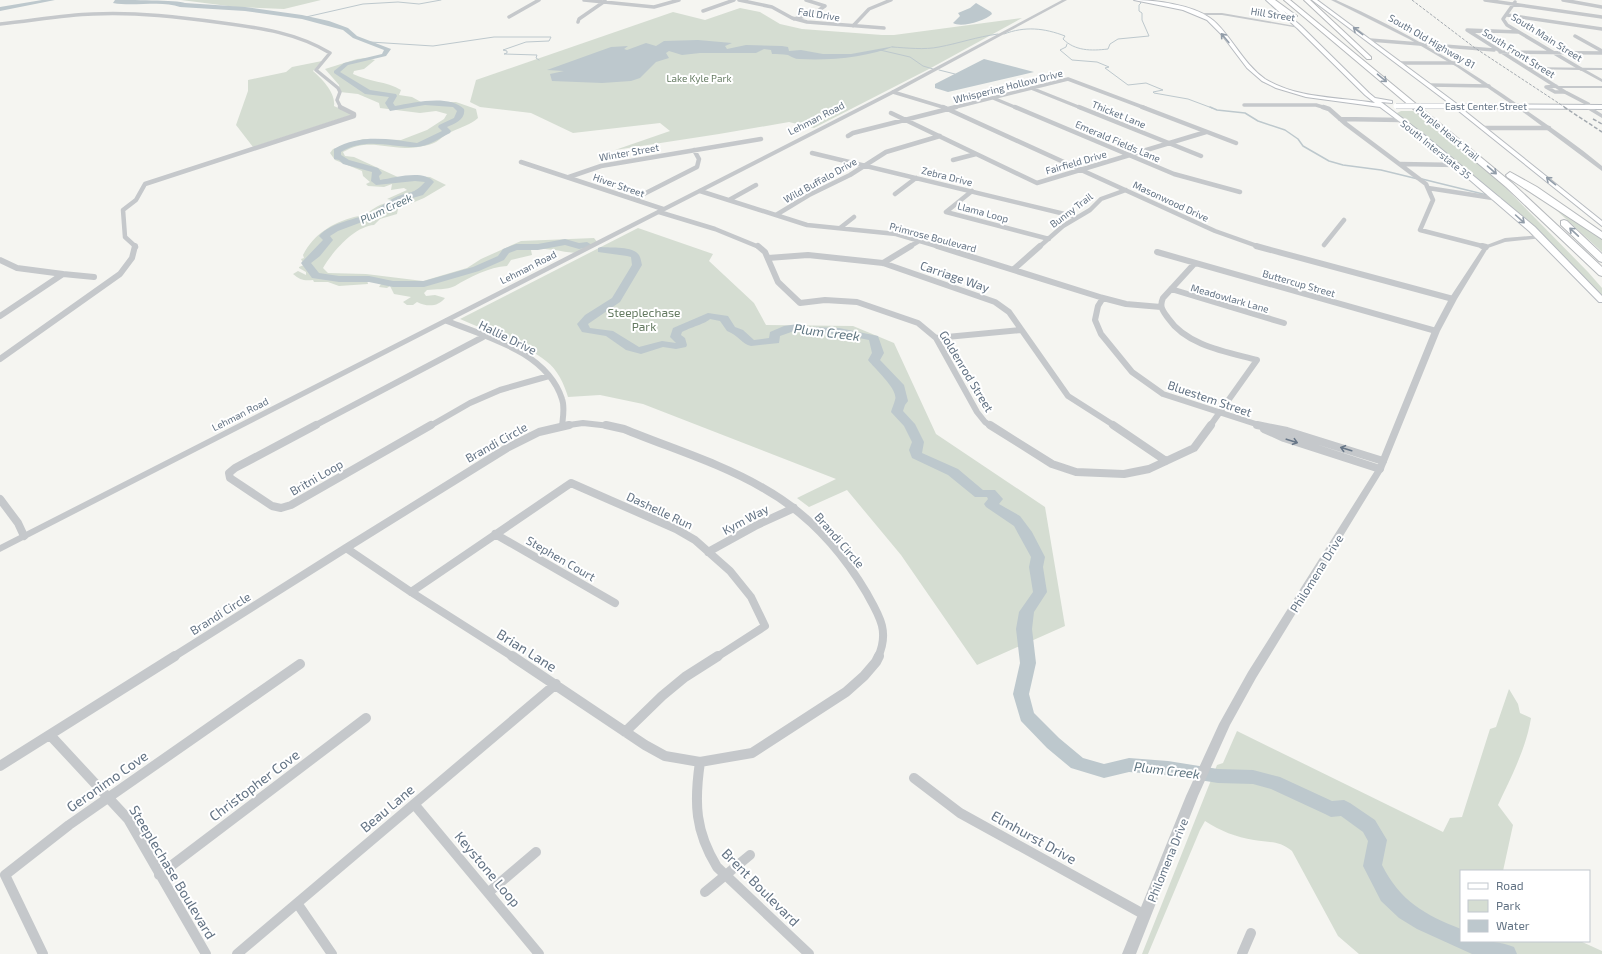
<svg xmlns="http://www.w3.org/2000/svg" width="1602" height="954" viewBox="0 0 1602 954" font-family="'Exo 2',sans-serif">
<rect width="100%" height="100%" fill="#f5f5f1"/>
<path fill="#d5ddd2" d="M181,0H321L284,9L236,7Z
M740,8L760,12L780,24L802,29L882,35H894L1022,18L929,69L814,128L789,122L719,134L615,150L670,131L660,123L573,133L531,113L480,107L470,102L476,80L673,12L705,20Z
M366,58L375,60L364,69L354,71L353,74C369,82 386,81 401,90L399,95L412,97L421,102H456L476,109L478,118C470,125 461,127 451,132C445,134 441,139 436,142C428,146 414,148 405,148C382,147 365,139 343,152L345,156L354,157L400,178L411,176L430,177L446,185L424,198L398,209L397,214L380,219L374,225C355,226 332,252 323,268L328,273L366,274L423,281L467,268L481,259L521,241L594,238L598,243C592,246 584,253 578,253C564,253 544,246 531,250L532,255L511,260L507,266C489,267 470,277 455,286C447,290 435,289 427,290L424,293L426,296L435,295L445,298C438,307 427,307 417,302L413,305H407L403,302L411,297L394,294L390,286L387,288L379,287L381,284L367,280L368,284L339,286L328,282H314L313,280C304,281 300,280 293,274L298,271L306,275V272L299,268V267L304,265L301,259L304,258L303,255C314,234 332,223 354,217C357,216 361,216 364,215C372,211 380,201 391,204L396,201L387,199L407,190L404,188L391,190L392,184L384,187L368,186L366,184L370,182L363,176L362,171L335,160L330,153L333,149L363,139L401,140L427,130L444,119L447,114L436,111L420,113L380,108L379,103L358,94L340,92L339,85L325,69L357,59Z
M322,61L313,71C322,79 336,93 334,106L351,114V115L253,147L236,125L248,91V80L286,72L292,67Z
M1401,111H1415L1494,176L1588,272L1602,288V296C1541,229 1470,171 1398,115L1397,113Z
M1553,207L1602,238V252Z
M638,228L713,254L709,261L754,303L766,325L853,326L894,343L936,434L1045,507L1065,626L977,665L901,555L847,490L809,507L797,498L836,479L643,404L600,395L568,397C564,384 558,370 546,361C527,345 484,330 460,319Z
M1509,689L1518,704L1520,713L1531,718C1526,749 1511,777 1498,805L1513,825L1503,871H1461V941H1580L1602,951V954H1359L1338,936L1292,851C1279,840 1270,843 1254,840C1236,837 1220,831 1205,821L1200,830L1148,954H1142L1217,765L1223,763L1237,731L1443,832L1450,818L1462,817L1490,729L1496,727Z"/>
<path fill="#bdc8cd" d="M976,3L991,12L992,14C985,21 961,28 953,23L960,16L958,13L970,8Z
M698,40L732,43L725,46L727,49L746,45L782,46L788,47L789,51L801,50L823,54H851L895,46C868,57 830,61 799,59C795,59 792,57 788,55C783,54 777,54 772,54L771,50L764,49L756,53H700L682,55L669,51L666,53L669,58L656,62L640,78L631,81L602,83L552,81L550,74L564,71L547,70L611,47L628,46L624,49L627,50L646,43L656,46L664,41Z
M984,59L1034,72L948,92L935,88V84Z"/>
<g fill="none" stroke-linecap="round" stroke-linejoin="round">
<path stroke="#bdc8cd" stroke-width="1" d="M306,17L363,4L398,2L419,4L441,0
M1004,34C1025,26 1044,28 1065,36L1063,39C1075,51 1091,51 1108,49L1110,44L1118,39L1149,36L1142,20V13L1139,11V5L1141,3L1139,0
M370,42L433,46L494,37H551L549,41L526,42L503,50L507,51V53L504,54L537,55L536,58L539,60
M1067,44L1066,47L1060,50L1072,60L1097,62L1109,67L1105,68L1128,85L1146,83L1163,90L1153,92L1154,93L1188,99L1212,108
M892,47C908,48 924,50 939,47C960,43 976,37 998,34
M880,50L910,57L923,66L933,69
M939,70L955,74"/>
<path stroke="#bdc8cd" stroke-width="1.5" d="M1210,107L1217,110L1245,113L1258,121L1285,130L1298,139L1303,146L1329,161L1343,165L1381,170L1418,179
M1422,179L1487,195"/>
<path fill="#bdc8cd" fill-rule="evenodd" d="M42,0H55L0,11V7Z
M115,0C127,0 178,0 185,3L245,7L302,15L329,21L348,28L357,36L391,49L386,56L348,65L340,72L370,90L396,94L397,96L393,103L395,106C414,103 448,94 464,109C466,119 455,124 447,127L451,131L450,133C440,138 427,147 416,147C389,147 366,137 341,152V155L349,160L378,168L382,173L379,176L380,180C395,178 423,169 434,182L423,195L402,201L378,216L338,231L330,236L333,240L320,256L311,263L319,273L339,276H369L393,281H424L473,267L498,256L503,249L516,244H538L565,239L579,243L587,242L592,245L590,247L579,249L565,245L538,250H517L509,253L504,260L479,271L424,287H393L369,282H339L312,278L301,263L323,240L319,236C331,222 356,220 372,212C380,208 387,201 396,197C410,191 413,195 425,182L415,181L376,185L371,181L372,172L343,164L339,160L334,159V149C360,134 388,139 417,143L442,131L438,127L439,125L454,118L457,111L453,107L425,105L390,111L385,103L389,97L365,94L334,73V71L344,63L382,54L384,50L353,38L343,30L302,19L245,11L180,7C162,0 134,7 113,3Z
M601,247C611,248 633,246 639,255C641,258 641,262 642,265L620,302L588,324L590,328L613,331L639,347L662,341L676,343L670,337L673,328L708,313L728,316L735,327L743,330L754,340L769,338L770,332L784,326L798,324L807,327L839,328L878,336L884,353L880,360L904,385L908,401L905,405L903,411L915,424L924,442L922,453L958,469L983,490H995L1003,499L999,504L1020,516L1032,532L1045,557L1043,567L1047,592L1034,612L1032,629L1036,663L1029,694L1034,713L1059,738L1083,758L1104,764L1129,758L1168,761L1218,769L1253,770L1280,777L1332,801L1344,800L1350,803L1375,820L1387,840L1382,865C1400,901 1425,915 1461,929V941C1479,941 1497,940 1514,947L1517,954H1472L1417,929L1399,918L1381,901L1363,866L1368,841L1363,832L1341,816L1331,817L1325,814L1271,789L1253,784L1218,783L1168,775L1129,772L1104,778L1071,768L1047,748L1021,721L1013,694L1020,663L1016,629L1019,612L1033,592L1029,567L1031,557L1014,526L986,507L984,504L988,499L987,497H975L948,475L912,458L909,450L912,442L904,426L891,412C892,408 894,404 895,400C899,390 875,369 868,360L872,353L869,340L839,334L805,333L797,330L780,336L779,343L751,346C742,344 738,335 727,331L720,321L710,319C707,323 689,328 682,332L681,335L685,338L687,345L686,347L676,349L663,347L641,354L626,350L606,336L582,332L577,324L585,315L612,298L632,265L631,257L627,256L598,252V248Z"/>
<defs>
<path id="secondary" d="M1134,0C1155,0 1193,5 1210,18C1216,22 1221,28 1225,33C1238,49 1248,67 1265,79C1298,99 1338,97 1375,103L1365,95L1297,28L1266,0H1271L1301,26L1369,93L1375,98L1392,101V103L1381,102L1423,134L1535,227L1602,296V302H1599L1529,231L1419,136L1380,107L1306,97L1276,88L1262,81L1247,68L1222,35L1207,20L1183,10Z
M1312,0H1317L1457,104L1602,105V109L1461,108L1602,221V226L1445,100Z"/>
<path id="motorway" d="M1268,0H1275L1297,16L1292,17Z
M1284,0H1290L1512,183L1602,267V276L1599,275L1506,187Z
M1304,0H1310L1371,57V59H1367Z
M1510,172L1537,187L1602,232V239L1507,177L1506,175Z
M1564,220L1567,221L1602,254V262L1599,261L1561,225V221Z"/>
</defs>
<use href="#secondary" stroke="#b7bbc0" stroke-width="2"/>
<use href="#motorway" stroke="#b7babd" stroke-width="2"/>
<path stroke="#c5c8cb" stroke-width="3.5" d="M584,0L654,7L679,0
M739,0L772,7L792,18L807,22L884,28
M1485,0L1602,17
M1563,0L1602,7
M1515,2L1503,19L1507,25L1581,69
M703,11L734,0
M1507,15L1602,29
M509,17L539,0
M794,19L813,14L825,6L806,0
M578,22L579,19L605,1
M0,24C31,21 62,15 93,14C137,12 180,17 223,23C261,28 297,33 330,53L316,70L338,88L340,92L337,100L341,108
M853,26L869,9L891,0
M1518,32L1467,30L1565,92
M1575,36L1602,51
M1370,40L1494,50
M1500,52L1602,53
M1400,63H1456
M1429,85L1489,86
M1556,86L1546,87L1555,92H1564
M1031,88L1081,108
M893,92L946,108
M993,98L1017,108
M1244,105H1316L1326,108
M952,108L1068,79L1145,108"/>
<path stroke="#c5c8cb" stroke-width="4.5" d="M943,107L1215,231L1260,247
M1015,107L1174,174L1240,192
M1079,107L1201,156
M1142,107L1236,143
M1323,107L1329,109L1346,124L1426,184L1433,200L1420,230L1486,247
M891,113L1037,183L1206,132
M1340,119L1401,120
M1483,128H1549
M848,136L853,133L956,107
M812,153L1077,217
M953,160L976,154
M521,162L663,209
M1400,164L1458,165
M569,177L601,166L761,139
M1428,188L1499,199
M700,191L807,225L896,234L940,247
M972,191L946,212L1049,239
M895,194L916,178
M634,199L697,167L699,159L694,150
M729,200L756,185
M659,212L715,229L759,247
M776,215L809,195L850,175L886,152L940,136
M840,228L854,217
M1324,245L1344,220
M136,247L125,237L123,210L136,200L145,184L354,116V114L340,107
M909,247L919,241
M1039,247L1063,226L1090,210L1101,199L1126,190"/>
<path stroke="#c5c8cb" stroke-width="6" d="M758,246L765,252L778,282L800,303L825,300L857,302L918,323L936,338L977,412L985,422L991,426
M937,246L1103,298L1126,304L1161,307
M1256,246L1453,299
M1482,246L1486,247
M1157,252L1436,331
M768,258L808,255L883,263L995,302L1009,312L1068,396L1115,426
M0,260L17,268L63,274L0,316
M883,263L911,246
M1195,263L1163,298C1159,307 1163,311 1168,318C1187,346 1227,352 1257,360L1210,426
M1014,269L1040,246
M63,274L94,277
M1171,289L1284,323
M1103,298L1098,306L1095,320L1101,334L1132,372L1163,394L1262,426
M447,321C487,337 547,352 562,399C565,407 563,417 562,426
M936,338L1021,330
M0,359L120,274L132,258L135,246
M314,426L483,337
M430,426L470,403L500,390L549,376
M562,426L583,423L610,426"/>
<path stroke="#c5c8cb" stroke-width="8" d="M316,425L235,468L229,473L230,478L272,506L281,508L291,505L431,425
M606,425L624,429C670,448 720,463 763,488C806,512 841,550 866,592C879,615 890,631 878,657
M990,425L1052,464L1076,472L1124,474L1149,469L1194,448L1211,425
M1113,425L1166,461
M1257,425L1287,431L1383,461
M1264,429L1284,438L1380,469
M0,499L18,523L24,536
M495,534L615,603
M346,548L411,592L513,657
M346,548L507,448L539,432L569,425
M708,552L757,525L794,508
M411,592L571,483L676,529L695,540L730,571L751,597L765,626L717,657
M173,657L346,548"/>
<path stroke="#c5c8cb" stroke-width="10" d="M512,656L645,745L665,756L700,762L752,753L846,692L864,676L876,662L879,656
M625,732L662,696L685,677L718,656
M50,735L128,819L206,954
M700,762C694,803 695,831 717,867L809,954
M0,766L175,656
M914,778L960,813L1145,915
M414,804L539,954
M159,875L366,718
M489,892L536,852
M705,892L750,855
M297,903L332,954
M43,954L5,875L69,825L300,664
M237,954L556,684
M1242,954L1251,933"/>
<path fill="#c5c8cb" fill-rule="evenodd" d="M1062,0H1067L895,93L0,552V545L891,91Z
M1331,0H1336C1404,30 1466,67 1526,110C1552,128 1578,146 1602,166V171L1527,115L1457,67L1409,39Z
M1197,13H1222L1301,27L1299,28L1222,15H1196Z
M1524,67L1602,68V70H1586L1602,79V82L1580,70L1526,69Z
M1554,86H1602V88H1554Z
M1563,91H1567L1590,103L1591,107L1602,114V118L1587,109L1586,105L1563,93Z
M1541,235L1544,237L1543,238L1505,242L1488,248L1457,299L1440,331L1384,469L1256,678L1230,725L1198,796L1136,954H1122L1186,796L1219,724L1248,672L1376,469L1432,331L1449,299L1484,246L1505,238Z"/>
<use href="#secondary" fill="#fff" fill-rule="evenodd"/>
<use href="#motorway" fill="#fff" fill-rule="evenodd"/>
<path stroke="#a4aab0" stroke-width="1" stroke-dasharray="3 1.5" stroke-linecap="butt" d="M1412,0L1475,48L1566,108"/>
<path stroke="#a4aab0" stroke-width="1.5" stroke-dasharray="4 2" stroke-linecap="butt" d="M1564,107L1602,132
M1593,119L1602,124"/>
<defs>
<path id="secondary-bridge" d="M1396,106H1445"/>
</defs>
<use href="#secondary-bridge" stroke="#b7bbc0" stroke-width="6" stroke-linecap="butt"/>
<use href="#secondary-bridge" stroke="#fff" stroke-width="5"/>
</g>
<defs><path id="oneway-shaft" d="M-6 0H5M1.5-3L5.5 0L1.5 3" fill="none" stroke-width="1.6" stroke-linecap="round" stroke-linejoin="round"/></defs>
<g stroke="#929da9">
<use href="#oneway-shaft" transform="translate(1358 31) rotate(-143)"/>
<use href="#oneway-shaft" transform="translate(1225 38) rotate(-130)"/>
<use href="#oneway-shaft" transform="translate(1382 78) rotate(40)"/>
<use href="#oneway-shaft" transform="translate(1492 170) rotate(41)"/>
<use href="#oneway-shaft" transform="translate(1551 181) rotate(-141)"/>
<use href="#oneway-shaft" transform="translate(1520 219) rotate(42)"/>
<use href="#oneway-shaft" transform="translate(1574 232) rotate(-137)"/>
</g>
<g stroke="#687788">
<use href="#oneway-shaft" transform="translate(1292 441) rotate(18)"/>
<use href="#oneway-shaft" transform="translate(1346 449) rotate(-163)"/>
</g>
<g text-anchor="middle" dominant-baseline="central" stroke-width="4" stroke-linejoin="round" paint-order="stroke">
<g font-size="10" fill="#637384" stroke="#fff">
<text transform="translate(819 14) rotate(9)">Fall Drive</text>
<text transform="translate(1273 14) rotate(9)">Hill Street</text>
<text transform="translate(1547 37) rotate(32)">South Main Street</text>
<text transform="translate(1432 41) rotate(30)">South Old Highway 81</text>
<text transform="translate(1519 53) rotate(32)">South Front Street</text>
<text transform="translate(1008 86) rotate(-14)">Whispering Hollow Drive</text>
<text x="1486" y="106">East Center Street</text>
<text transform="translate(1119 114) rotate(22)">Thicket Lane</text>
<text transform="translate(816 118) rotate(-27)">Lehman Road</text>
<text transform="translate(1448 133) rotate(40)">Purple Heart Trail</text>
<text transform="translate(1118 141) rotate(23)">Emerald Fields Lane</text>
<text transform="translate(1436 149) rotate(39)">South Interstate 35</text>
<text transform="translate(629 152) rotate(-10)">Winter Street</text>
<text transform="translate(1076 162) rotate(-16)">Fairfield Drive</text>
<text transform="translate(947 176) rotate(14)">Zebra Drive</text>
<text transform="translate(820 180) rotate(-29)">Wild Buffalo Drive</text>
<text transform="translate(619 185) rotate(19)">Hiver Street</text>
<text transform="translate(1171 201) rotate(25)">Masonwood Drive</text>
<text transform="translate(1071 210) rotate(-37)">Bunny Trail</text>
<text transform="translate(983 212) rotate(15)">Llama Loop</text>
<text transform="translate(933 237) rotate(15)">Primrose Boulevard</text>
<text transform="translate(528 267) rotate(-27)">Lehman Road</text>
<text transform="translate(1299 283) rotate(16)">Buttercup Street</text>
<text transform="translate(1230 298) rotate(16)">Meadowlark Lane</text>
<text transform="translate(240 414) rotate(-27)">Lehman Road</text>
</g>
<g font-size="10" fill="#657b62" stroke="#fff">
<text x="699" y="78">Lake Kyle Park</text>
</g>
<g font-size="11" font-style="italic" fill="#5e7581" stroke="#fff">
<text transform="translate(386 208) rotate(-25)">Plum Creek</text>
</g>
<g font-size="12" fill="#637384" stroke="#fff">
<text transform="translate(955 276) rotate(19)">Carriage Way</text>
<text transform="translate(508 337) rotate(26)">Hallie Drive</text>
<text transform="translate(967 371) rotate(59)">Goldenrod Street</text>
<text transform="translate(1210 398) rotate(19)">Bluestem Street</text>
<text transform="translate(496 442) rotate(-29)">Brandi Circle</text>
<text transform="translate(316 477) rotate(-30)">Britni Loop</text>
<text transform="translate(660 510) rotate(25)">Dashelle Run</text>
<text transform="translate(745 519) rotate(-28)">Kym Way</text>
<text transform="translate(840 540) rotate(49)">Brandi Circle</text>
<text transform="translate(561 558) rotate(30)">Stephen Court</text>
<text transform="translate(1316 573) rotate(-58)">Philomena Drive</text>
<text transform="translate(220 613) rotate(-32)">Brandi Circle</text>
<text transform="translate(1167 860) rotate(-68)">Philomena Drive</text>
</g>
<g font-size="12" fill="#657b62" stroke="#fff">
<text x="644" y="312">Steeplechase<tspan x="644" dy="14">Park</tspan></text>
</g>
<g font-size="13" font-style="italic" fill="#5e7581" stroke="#fff">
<text transform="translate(827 332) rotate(7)">Plum Creek</text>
<text transform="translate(1167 770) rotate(7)">Plum Creek</text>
</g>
<g font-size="14" fill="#637384" stroke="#fff">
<text transform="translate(527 650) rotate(32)">Brian Lane</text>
<text transform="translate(107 781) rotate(-35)">Geronimo Cove</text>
<text transform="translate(254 785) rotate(-37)">Christopher Cove</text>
<text transform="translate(387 808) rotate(-40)">Beau Lane</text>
<text transform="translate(1034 837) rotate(29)">Elmhurst Drive</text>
<text transform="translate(488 869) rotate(50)">Keystone Loop</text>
<text transform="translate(173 872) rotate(59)">Steeplechase Boulevard</text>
<text transform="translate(761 887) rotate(45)">Brent Boulevard</text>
</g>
</g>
<rect x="1460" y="870" width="130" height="72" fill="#ffffff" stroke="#c1c7ce"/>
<rect x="1468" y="883" width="20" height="6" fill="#ffffff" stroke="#c1c7ce"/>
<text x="1496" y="890" font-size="12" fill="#637384">Road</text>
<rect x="1468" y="900" width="20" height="12" fill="#d5ddd2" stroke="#c1c7ce"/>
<text x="1496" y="910" font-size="12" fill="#637384">Park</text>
<rect x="1468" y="920" width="20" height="12" fill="#bdc8cd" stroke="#c1c7ce"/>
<text x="1496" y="930" font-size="12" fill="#637384">Water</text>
</svg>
